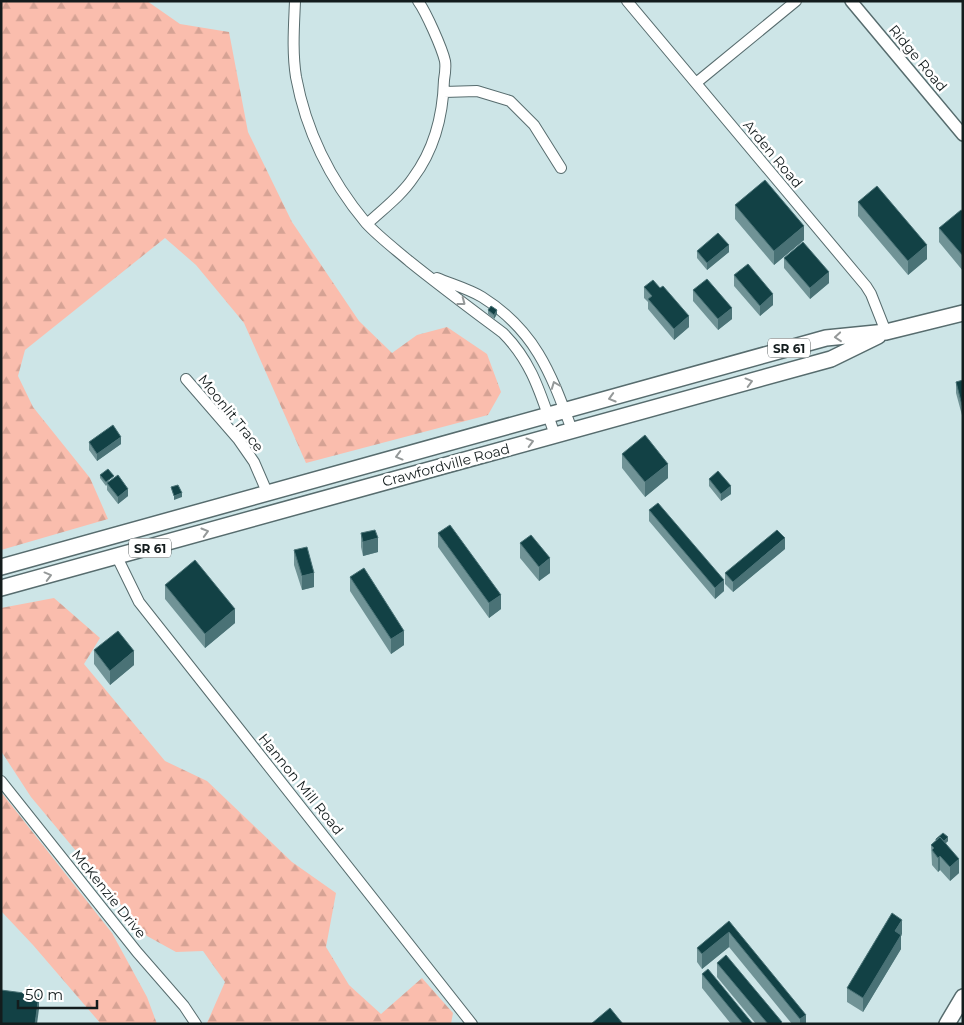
<svg xmlns="http://www.w3.org/2000/svg" width="964" height="1025" viewBox="0 0 964 1025" font-family="Montserrat,sans-serif">
<defs>
<pattern id="forest-firs" width="22" height="20" patternUnits="userSpaceOnUse" patternTransform="scale(1.25)"><rect width="22" height="20" fill="#fabdad"/><path d="M5 1l3.5 6h-7zM16 11l3.5 6h-7z" fill="#d5a294"/></pattern>
</defs>
<rect width="100%" height="100%" fill="#cde5e7"/>
<path fill="url(#forest-firs)" d="M1,1H147L180,24L229,32L248,132L292,222L359,321L392,353L417,335L447,327L487,354L501,392L488,415L306,463L244,323L196,265L165,238L25,350L18,376L33,407L90,478L108,519L1,550Z
M54,598L100,638L84,664L165,761L207,781L292,862L336,893L326,947L349,985L381,1014L422,978L453,1013L451,1024H208L207,1023L225,982L203,951L176,952L147,936L31,797L1,751V608Z
M1,792L112,933L147,997L157,1024H101L33,945L1,911Z"/>
<g fill="none" stroke-linecap="round" stroke-linejoin="round">
<defs>
<path id="minor" d="M295,1C294,26 292,52 296,77C306,131 331,181 366,223C379,237 395,249 409,261C440,286 471,309 503,333C533,363 541,396 555,435
M627,1L866,286L871,294L886,332
M696,83L796,1
M444,92L477,91L510,101L534,125L561,168
M367,224C383,209 401,196 413,178C434,150 443,114 444,80C445,74 446,67 445,61C442,48 426,12 418,1
M437,278C451,284 469,289 482,297C536,331 551,374 572,430
M186,379L238,439L254,462L267,492
M117,557L139,602L472,1024
M1,781L137,952L184,1006L196,1024"/>
<path id="tertiary" d="M851,1L963,135"/>
<path id="primary" d="M1,567L826,338L886,332L963,313
M1,588L831,359L878,336
M947,1024L963,997"/>
</defs>
<use href="#minor" stroke="#576c6e" stroke-width="12"/>
<use href="#tertiary" stroke="#576c6e" stroke-width="14"/>
<use href="#primary" stroke="#576c6e" stroke-width="18"/>
<use href="#minor" stroke="#fff" stroke-width="10"/>
<use href="#tertiary" stroke="#fff" stroke-width="11"/>
<use href="#primary" stroke="#fff" stroke-width="15"/>
</g>
<path fill="#709396" d="M858,202L927,259L908,275L858,216Z
M735,205L804,240L774,265L735,219Z
M963,211V271L939,242V228Z
M697,251L729,252L707,270L697,258Z
M784,258L829,283L810,299L784,268Z
M734,275L773,305L760,316L734,286Z
M644,287L689,327L674,340L648,309V302L644,298Z
M693,290L732,319L718,330L693,301Z
M488,310L497,314L494,319L488,314Z
M963,380V419L956,393V382Z
M89,442L121,444L97,461L89,450Z
M622,454L668,478L645,497L622,468Z
M100,475L128,496L118,504L107,490V485L106,486L100,478Z
M709,479L731,494L721,501L709,486Z
M649,510L724,591L715,599L649,521Z
M361,533L378,552L363,556L361,547Z
M438,533L501,609L489,618L438,547Z
M520,543L550,573L539,581L520,558Z
M785,549L733,592L725,584V573Z
M294,550L314,587L302,590L294,565Z
M350,577L404,645L391,654L350,591Z
M165,585L235,623L205,648L165,599Z
M94,650L134,665L110,685L94,664Z
M936,839L948,841L946,843L959,873L950,881L940,870L938,872L932,865L931,845L936,841Z
M729,921L806,1024H792L729,947L702,969L697,962V948Z
M902,934L901,936V949L863,1012L847,1002V988Z
M717,963L782,1024H756L717,977Z
M702,974L753,1024H731L702,988Z"/>
<path fill="#4a7276" d="M804,226V240L774,265V251Z
M729,245V252L707,270V263Z
M927,245V259L908,275V261Z
M829,272V283L810,299V288Z
M773,294V305L760,316V306Z
M732,308V319L718,330V319Z
M497,310V314L494,319V315Z
M689,316V327L674,340V329Z
M121,437V444L97,461V454Z
M668,464V478L645,497V482Z
M731,486V494L721,501V494Z
M128,489V496L118,504V497Z
M182,493V497L174,500V496Z
M378,538V552L363,556V542Z
M785,538V549L733,592V582Z
M550,558V573L539,581V567Z
M314,573V587L302,590V576Z
M724,580V591L715,599V588Z
M501,595V609L489,618V603Z
M235,609V623L205,648V634Z
M404,631V645L391,654V639Z
M134,651V665L110,685V671Z
M948,837V841L940,848V844Z
M940,856V870L938,872V858Z
M959,859V873L950,881V867Z
M902,920V934L901,936V949L863,1012V998L895,931Z
M729,932V947L702,969V954Z
M39,995V1009L37,1024H35Z
M806,1015V1024H800V1019Z"/>
<path fill="#124145" stroke="#4a7276" d="M765,180L804,226L774,251L735,205Z
M877,186L927,245L908,261L858,202Z
M961,210L963,211V256L939,228Z
M718,233L729,245L707,263L697,251Z
M803,242L829,272L810,288L784,258Z
M748,264L773,294L760,306L734,275Z
M707,279L732,308L718,319L693,290Z
M653,280L660,288L663,286L689,316L674,329L648,299L652,296L644,287Z
M491,306L497,310L494,315L488,310Z
M963,380V409L956,382Z
M113,425L121,437L97,454L89,442Z
M645,435L668,464L645,482L622,454Z
M108,469L114,476L106,482L100,475Z
M718,471L731,486L721,494L709,479Z
M118,475L128,489L118,497L107,483Z
M178,485L182,493L174,496L171,487Z
M658,503L724,580L715,588L649,510Z
M450,525L501,595L489,603L438,533Z
M375,530L378,538L363,542L361,533Z
M777,530L785,538L733,582L725,573Z
M531,535L550,558L539,567L520,543Z
M307,547L314,573L302,576L294,550Z
M195,560L235,609L205,634L165,585Z
M364,568L404,631L391,639L350,577Z
M118,631L134,651L110,671L94,650Z
M943,833L948,837L944,841L940,837L936,840V839Z
M940,837L959,859L950,867L940,856L938,858L932,850L934,848L931,845Z
M892,913L902,920L895,931L901,935L863,998L847,988Z
M729,921L806,1015L800,1019L729,932L702,954L697,948Z
M726,955L782,1022L780,1024H768L717,963Z
M708,969L753,1024H743L702,974Z
M1,990L39,995L35,1024H1Z
M610,1008L623,1024H591Z"/>
<defs><path id="oneway-chevron" d="M-2-3.5L2.5 0L-2 3.5" fill="none" stroke-width="1.6" stroke-linecap="round" stroke-linejoin="round" transform="scale(1.25)"/></defs>
<g stroke="#959999">
<use href="#oneway-chevron" transform="translate(462 302) rotate(37)"/>
<use href="#oneway-chevron" transform="translate(838 337) rotate(175)"/>
<use href="#oneway-chevron" transform="translate(749 382) rotate(-15)"/>
<use href="#oneway-chevron" transform="translate(555 385) rotate(-111)"/>
<use href="#oneway-chevron" transform="translate(612 398) rotate(164)"/>
<use href="#oneway-chevron" transform="translate(530 442) rotate(-15)"/>
<use href="#oneway-chevron" transform="translate(399 456) rotate(165)"/>
<use href="#oneway-chevron" transform="translate(205 532) rotate(-16)"/>
<use href="#oneway-chevron" transform="translate(48 576) rotate(-15)"/>
</g>
<g text-anchor="middle" dominant-baseline="central" stroke-width="5" stroke-linejoin="round" paint-order="stroke">
<g fill="#fff" stroke="#5a6061" stroke-width="1">
<rect x="768" y="338.5" width="42" height="19" rx="4"/>
<rect x="129" y="538.5" width="42" height="19" rx="4"/>
</g>
<g font-size="12" font-weight="bold" fill="#131c1d">
<text x="789" y="348">SR 61</text>
<text x="150" y="548">SR 61</text>
</g>
<g font-size="14" fill="#131c1d" stroke="#fff">
<text transform="translate(918 58) rotate(50)">Ridge Road</text>
<text transform="translate(773 154) rotate(50)">Arden Road</text>
<text transform="translate(231 413) rotate(51)">Moonlit Trace</text>
<text transform="translate(446 465) rotate(-15)">Crawfordville Road</text>
<text transform="translate(301 784) rotate(51)">Hannon Mill Road</text>
<text transform="translate(109 894) rotate(51)">McKenzie Drive</text>
</g>
</g>
<rect width="964" height="1025" fill="none" stroke="#131c1d" stroke-width="5"/>
<path d="M18 1000v8h79v-8" fill="none" stroke="#131c1d" stroke-width="2.5"/>
<text x="25" y="1000" font-size="15" fill="#131c1d" stroke="#ffffff" stroke-width="4" paint-order="stroke">50 m</text>
</svg>
